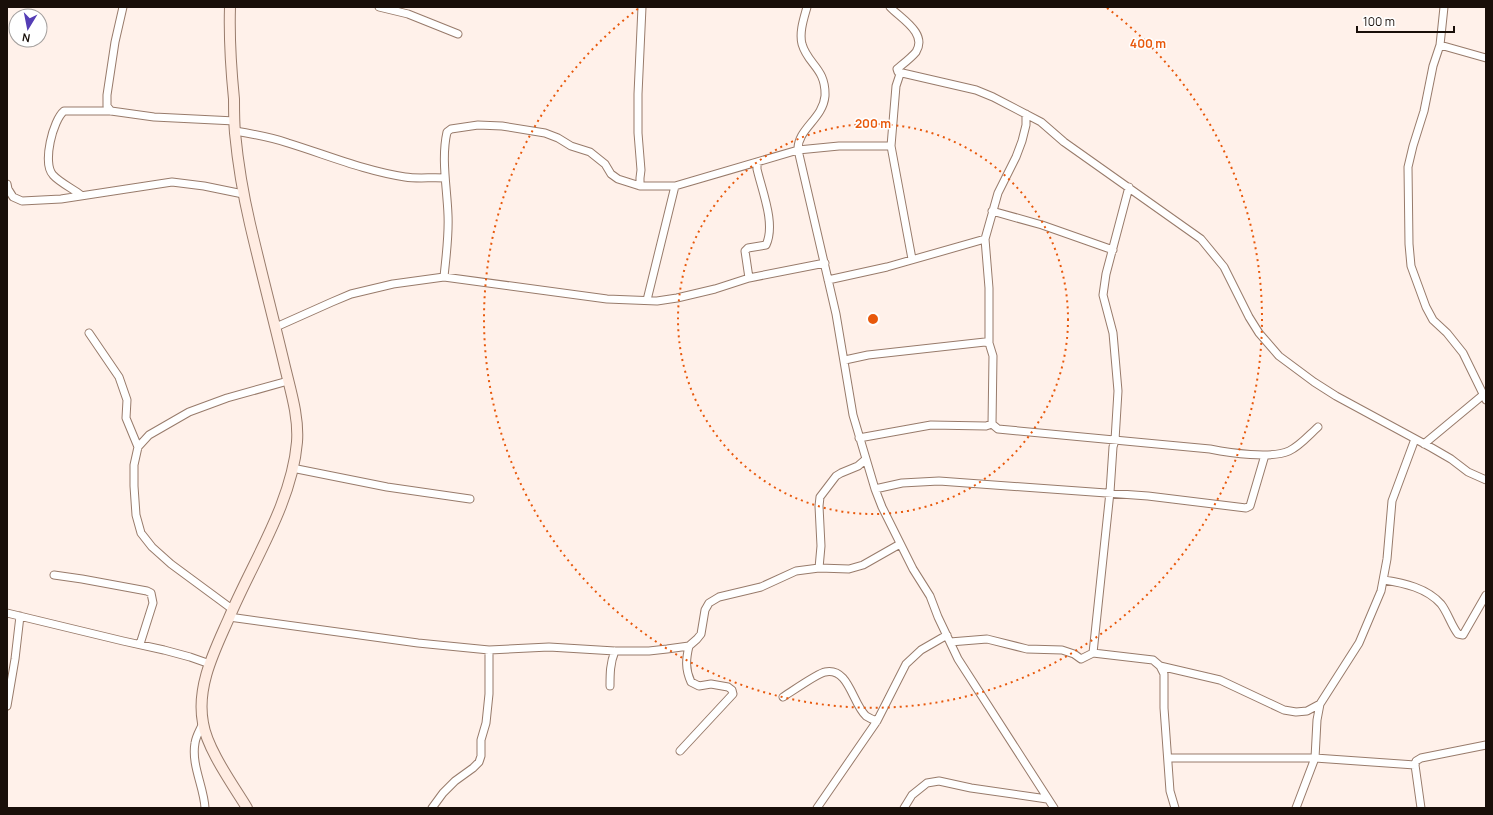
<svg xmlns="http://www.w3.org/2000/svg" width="1493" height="815" viewBox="0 0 1493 815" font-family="Manrope,sans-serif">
<rect width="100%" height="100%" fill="#fff1ea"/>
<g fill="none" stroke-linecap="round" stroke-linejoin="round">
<defs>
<path id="street" d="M379,7L408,14L458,34
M807,7C804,18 799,32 802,44C808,65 826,68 825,96C823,119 797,129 798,150L836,314L853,415L875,489L882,507L913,569L930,596L938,617L958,659L1054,808
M890,7C900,18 928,33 916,52C911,58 903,64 897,69L898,72L976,90L993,97L1041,122L1064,142L1201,239L1224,267L1249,317L1259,333L1279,356L1314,382L1336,396L1432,448L1451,459L1468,472L1486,480
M1444,7L1440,45L1433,66L1424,111L1413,146L1408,167L1409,244L1411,266L1426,307L1433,320L1447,333L1463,353L1486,400
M1440,45L1486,58
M900,74L896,86L891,146L912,259
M111,111L107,106V95L115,42L123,7
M235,131C253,134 271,137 288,143C327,155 365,171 405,177C418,179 432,177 445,178
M7,184L8,189L13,197L22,201L61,199L172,182L204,186L243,194
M640,186V178L641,170L638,133V94L642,7
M81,195C73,189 59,182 53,175C42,163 53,120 64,111H111L154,117L235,121
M992,211L1042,225L1113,250
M444,277C446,256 449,236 448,215C447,187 441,159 447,132L451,129L478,125L502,126L545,133L558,138L571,146L590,152L605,164L611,174L618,179L640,186H675L798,150L839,146H891
M749,278L745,251L748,248L766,245C776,224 762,191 757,169V162
M828,280L887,267L985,239
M647,300L675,186
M276,327L332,302L351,294L393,284L444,277L607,299L657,301L677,298L715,289L749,278L825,263
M89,333L119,377L127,400L126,418L138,447
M989,343V288L985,239L998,193L1016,157L1022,141L1026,125V114
M845,360L868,355L985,342L989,343L993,356L992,424L998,429L1210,449C1230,453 1271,459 1289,451C1300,446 1309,435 1318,427
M859,438L931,425L986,426L992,424
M1424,444L1483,395
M292,468L387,487L470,499
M875,489L902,483L939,481L1148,496L1246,508L1250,506L1265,455
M819,568L821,546L819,506L820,497L836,476L841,473L858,466L866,459
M54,575L82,579L147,591L151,593L153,603L140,644
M1384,580C1404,583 1427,588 1441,604C1448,613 1451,625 1458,634L1463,635L1486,595
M232,609L171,564L152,547L141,533L136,515L134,486V465L138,447L149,435L189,412L227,398L288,381
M7,613L123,641L164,650L190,657L210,664
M229,617L418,643L489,650L549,647L615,651H649L667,649L689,646L697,639L701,634L705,610L709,603L719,597L761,587L796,571L819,568L849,569L863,565L900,544
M950,642L987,639L1027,649L1062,650L1074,654L1081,659L1093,653L1153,660L1160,666L1164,674V708L1170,791L1175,808
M1093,653L1110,492L1113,447L1115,440L1118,391L1113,333L1103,295L1106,274L1129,187
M1160,666L1220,680L1284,710L1296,712L1307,711L1320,704
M610,686C610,674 610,663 615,651
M783,697C791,692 818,673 825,672C849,667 852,703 866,716C869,718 874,720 877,721
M7,706L15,659L20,616
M203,723C200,730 196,736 195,743C191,765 204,787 205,808
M680,751L733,694L732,690L728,687L711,684L699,686L691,682C685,669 686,659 689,646
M1168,758H1315L1415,765
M432,808L443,793L455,781L473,768L479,762L481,756V740L486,723L489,694V650
M817,808L877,721L906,664L921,650L947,635
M904,808L912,795L927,783L939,781L971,788L1047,799
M1296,808L1315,758L1317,720L1320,704L1359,643L1381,591L1387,559L1392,501L1415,439
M1421,808L1415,765L1416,761L1421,758L1486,745"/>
<path id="secondary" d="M230,7C229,38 231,69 234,99C234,111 234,122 235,133C238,164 243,194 250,224C261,271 273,317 284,363C290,389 299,416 297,442C292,503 252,563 229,618C215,650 196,686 203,723C207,749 233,785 247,808"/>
</defs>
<use href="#street" stroke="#987b6b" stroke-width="9"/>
<use href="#secondary" stroke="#987b6b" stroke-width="12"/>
<use href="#street" stroke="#fff" stroke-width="7"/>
<use href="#secondary" stroke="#ffece2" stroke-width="10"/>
</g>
<g fill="none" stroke="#e8590c" stroke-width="2" stroke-dasharray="2 4">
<circle cx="873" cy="319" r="195"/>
<path d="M1107 8A389 389 0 1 1 639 8"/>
</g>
<circle cx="873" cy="319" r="6" fill="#e8590c" stroke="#fff" stroke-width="2"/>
<g font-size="12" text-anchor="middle" font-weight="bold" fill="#e8590c" stroke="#fff" stroke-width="3" stroke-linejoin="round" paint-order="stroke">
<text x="1148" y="48">400 m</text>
<text x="873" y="128">200 m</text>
</g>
<rect width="1493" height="815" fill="none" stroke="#190f09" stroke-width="16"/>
<g transform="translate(28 28) rotate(190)"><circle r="19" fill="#ffffff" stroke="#a39f9d"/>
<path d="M0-3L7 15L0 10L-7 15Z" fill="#543db5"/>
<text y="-6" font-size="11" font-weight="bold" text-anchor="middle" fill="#190f09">N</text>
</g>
<path d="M1357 26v6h97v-6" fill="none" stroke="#190f09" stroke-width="2"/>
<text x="1363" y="26" font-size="12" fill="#190f09" stroke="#ffffff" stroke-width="3" paint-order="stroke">100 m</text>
</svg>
